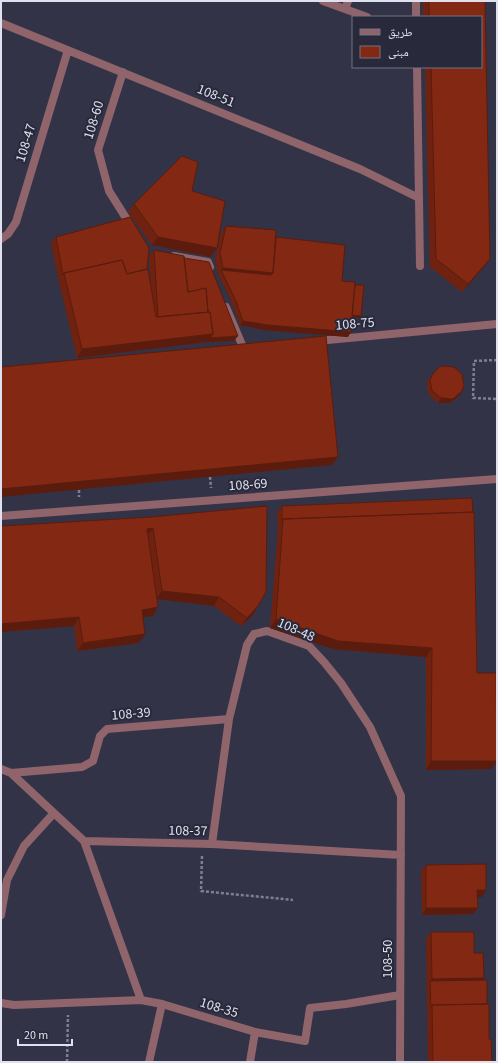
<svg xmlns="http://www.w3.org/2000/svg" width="498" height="1063" viewBox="0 0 498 1063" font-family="'Source Sans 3','Noto Naskh Arabic',sans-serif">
<rect width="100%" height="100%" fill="#333347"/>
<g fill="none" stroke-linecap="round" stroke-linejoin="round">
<path stroke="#7e7f90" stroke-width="2.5" stroke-dasharray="3 2" stroke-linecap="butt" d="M497,360L474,361L473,398L497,399
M210,477L211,488
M79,490V497
M202,856L201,891L293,900
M67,1062L68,1015"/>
<path stroke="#90646b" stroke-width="8" d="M323,1L367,17
M416,1V17
M345,9L348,1
M1,23L360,169L419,198
M417,67L420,266
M123,72L98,150L109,191L131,226
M1,239L8,234L16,222L68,50
M174,256L208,262L210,267
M226,307L243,347
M317,341L497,324
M1,769L11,773L84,841L212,844L401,855
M11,773L82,767L93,761L100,736L107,729L229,719
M84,841L141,1000
M212,844L229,719L247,645L254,634L267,631L309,646L324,662L341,683L370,727L401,796L400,1062
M1,915L7,880L24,846L54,813
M1,1003L14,1005L141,1000L162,1004L255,1032L305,1041L310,1008L346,1004L400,995
M149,1062L162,1004
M250,1062L255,1032"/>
<path stroke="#90646b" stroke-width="8" d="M1,516L497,479"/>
</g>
<path fill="#702210" d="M423,1H485L490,259L484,267L462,292L430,267L425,67H481V17H423Z
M192,191L211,257L152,245L128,212L134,204Z
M226,226L276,237L342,281L355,285L361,316L359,318L352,317L348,337L264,330L240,325L232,303L218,274L215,260L221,233Z
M56,237L147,269L151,287L149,256L154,250L184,258L234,341L207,342L77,358L59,282L51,243Z
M432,375L459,396L450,403H438L429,395L427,385L428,380Z
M282,506L477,673L497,761L491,769L426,770V657L333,649L270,628L278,528L277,512Z
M151,517L258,606L253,615L241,626L214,606L157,599L153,616L143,617L139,643L77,651L74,626L1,632Z
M426,865L482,897H477L473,914L422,915L421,871Z
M431,932L474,953L484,978L482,980L487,1004L489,1039L492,1062H428L426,939Z"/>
<path fill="#5b1c0d" d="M158,237L217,248L211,257L152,245Z
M490,259L484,267L462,292L468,284Z
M223,268L273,273L268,280L221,270Z
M351,314L361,316L359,318L349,317Z
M243,321L351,332L348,337L264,330L240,325Z
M213,334L238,336L234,341L207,342L77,358L82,349Z
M462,391L459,396L450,403H438L441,398Z
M338,457L332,465L1,497V489Z
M153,528L147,536V529Z
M162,591L219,597L214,606L156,599Z
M258,606L253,615L241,626L247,618Z
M158,607L153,616L136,618L142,610Z
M79,617L74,626L1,632V624Z
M276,619L432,648L426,657L333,649L270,628Z
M145,634L139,643L77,651L83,643Z
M431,761H497L491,769L426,770Z
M477,890H486L482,897H472Z
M426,908H478L473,914L422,915Z
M484,978L479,985L430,981L432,979Z"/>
<path fill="#822813" stroke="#5b1c0d" d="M429,1H485L490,259L468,284L436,259L431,67H481V17H429Z
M182,156L198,162L192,191L225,201L217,248L158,237L134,204Z
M130,217L149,248L147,269L127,274L122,260L64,273L63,275L56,237Z
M226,226L276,230L273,273L223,268L220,253Z
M276,237L345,245L342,281L355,282L351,332L267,325L243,321L235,299L221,270L271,275L273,273Z
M154,250L184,256L188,292L206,288L208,312L158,317Z
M184,258L209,262L238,336L210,338L213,334L210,312H208L206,288L188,292Z
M122,260L127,274L148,269L156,317L210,312L213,334L82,349L64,273Z
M355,285H364L361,316L352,315Z
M326,336L338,457L1,489V367Z
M444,366L454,367L462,374L464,386L462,391L453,399L441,398L432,391L430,380L432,375L439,367Z
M472,498L473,512L283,519L282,521V506Z
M267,506L266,592L258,606L247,618L219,597L162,591L153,528L147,529L158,607L142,610L145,634L83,643L79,617L1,624V526L151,517Z
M474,512L477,673H496L497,761H431L432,648L338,641L276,619L283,519Z
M486,864V890H477L478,908H426V865Z
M431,932H474V953H483L484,978L432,979Z
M487,980V1004L432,1005L431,1007L430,981Z
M489,1004V1039H491L492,1062H433L432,1005Z"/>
<g text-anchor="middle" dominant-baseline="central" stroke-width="4" stroke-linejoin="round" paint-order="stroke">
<g font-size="14" fill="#e0e1ee" stroke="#29293c">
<text transform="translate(216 96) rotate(22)">108-51</text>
<text transform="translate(94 120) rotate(-73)">108-60</text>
<text transform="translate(26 143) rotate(-73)">108-47</text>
<text transform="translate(355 324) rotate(-5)">108-75</text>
<text transform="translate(248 485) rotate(-4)">108-69</text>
<text transform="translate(296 630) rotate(24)">108-48</text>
<text transform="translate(131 714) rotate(-5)">108-39</text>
<text transform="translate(188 831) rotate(1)">108-37</text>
<text transform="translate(388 959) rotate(-90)">108-50</text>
<text transform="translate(219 1008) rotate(17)">108-35</text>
</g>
</g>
<rect width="498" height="1063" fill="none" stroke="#e0e1ee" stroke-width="4"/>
<rect x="352" y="16" width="130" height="52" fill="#29293c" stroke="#727383"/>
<rect x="360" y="29" width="20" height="6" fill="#90646b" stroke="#727383"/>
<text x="388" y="36" font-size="12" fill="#e0e1ee">طريق</text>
<rect x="360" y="46" width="20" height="12" fill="#822813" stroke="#727383"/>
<text x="388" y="56" font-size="12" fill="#e0e1ee">مبنى</text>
<path d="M18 1039v6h54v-6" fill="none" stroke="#e0e1ee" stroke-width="2"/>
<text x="24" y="1039" font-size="12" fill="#e0e1ee" stroke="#29293c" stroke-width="3" paint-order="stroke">20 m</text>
</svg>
